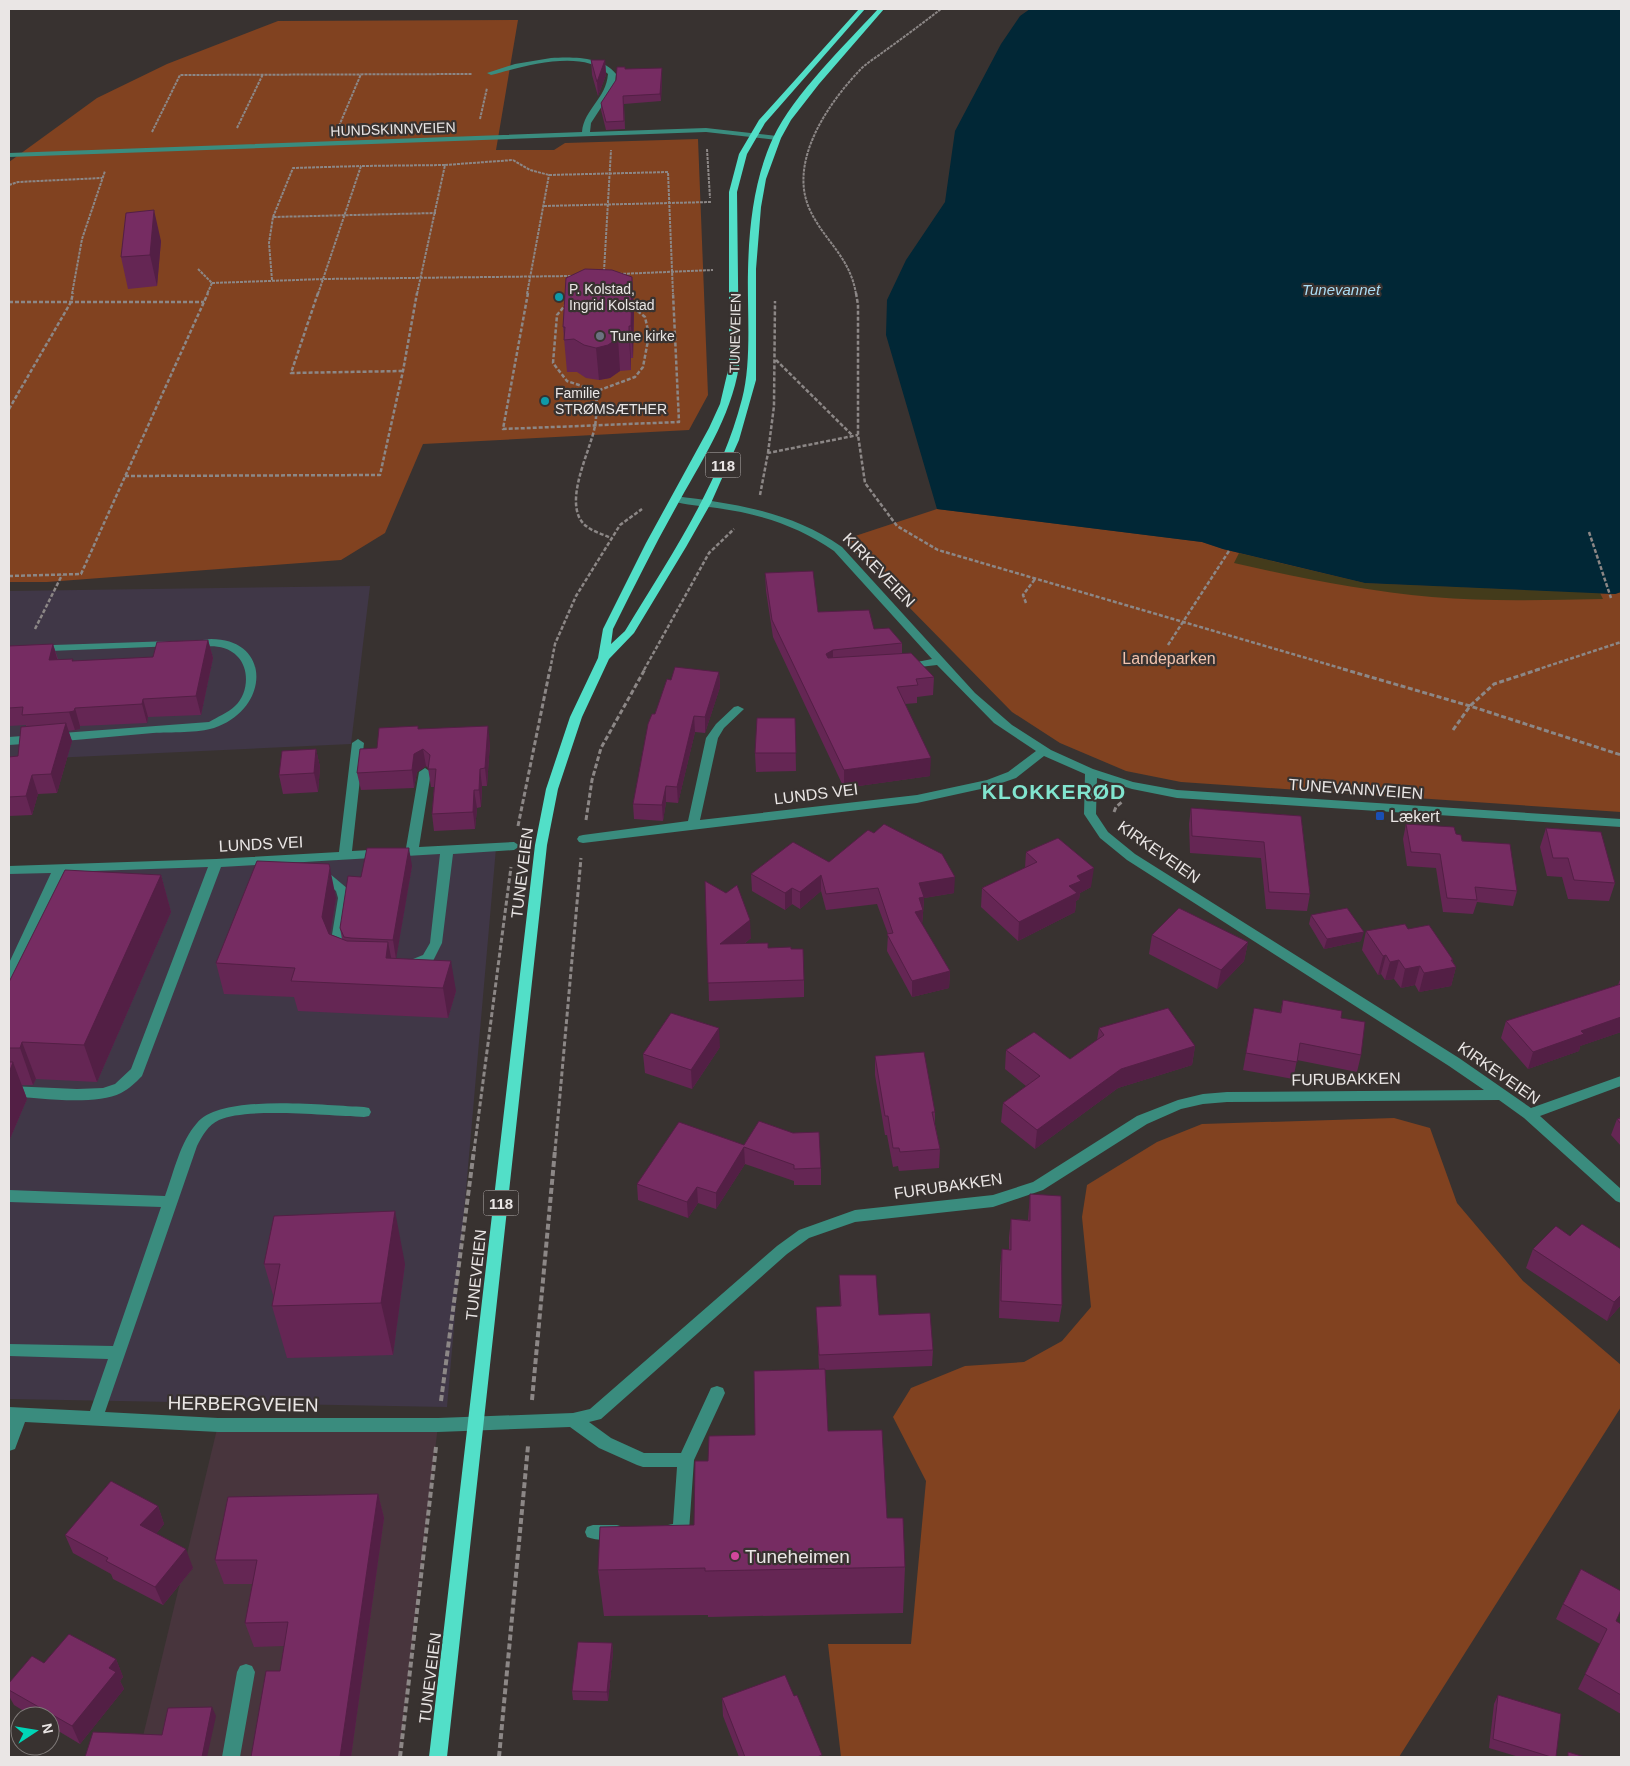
<svg xmlns="http://www.w3.org/2000/svg" width="1630" height="1766" viewBox="0 0 1630 1766" font-family="Helvetica,sans-serif">
<rect width="100%" height="100%" fill="#383230"/>
<path fill="#48353d" d="M218,1425H438L399,1757H138Z"/>
<path fill="#403747" d="M370,586L351,744L9,760V591Z
M496,848L447,1407L9,1399V869L323,861Z"/>
<path fill="#814220" d="M518,20L496,150H554L565,143L698,139L708,395L689,430L423,444L385,533L341,560L47,582H9V162L97,98L167,64L278,21Z
M937,509L1202,542L1223,549L1365,583L1615,594L1621,592V812L1181,782L1126,771L1060,743L1012,712L843,540Z
M1394,1118L1430,1128L1457,1203L1523,1281L1621,1365V1407L1399,1757H841L828,1644H911L926,1481L893,1417L911,1388L965,1366L1024,1362L1062,1341L1091,1307L1082,1217L1087,1185L1157,1142L1202,1124Z"/>
<path fill="#433b1b" d="M1239,553L1365,583L1600,593L1603,599C1546,600 1489,602 1432,597C1365,591 1299,578 1234,563Z"/>
<path fill="#012736" d="M1030,9H1621V592L1615,594L1365,583L1223,549L1202,542L937,509L886,335L887,300L906,260L945,202L955,131L1001,44L1020,16Z"/>
<g fill="none" stroke-linecap="round" stroke-linejoin="round">
<path stroke="#8c8786" stroke-width="2" stroke-dasharray="3 1" stroke-linecap="butt" d="M480,119L487,88
M339,126L361,74
M237,128L263,74
M152,132L180,75L472,74
M707,149L710,198
M513,160L530,170L549,175
M549,175L668,172L673,294
M9,185L18,182L102,178
M544,206L711,202
M273,217L293,168L361,166
M198,269L212,283L207,294
M604,271L611,150
M619,274L713,270
M272,280L269,243L273,217L436,213
M212,283L324,279L573,276
M72,294L82,239L105,171
M318,294L361,166L445,165
M417,294L445,165L513,160
M527,294L549,175
M856,294C850,256 823,240 809,208C789,161 827,105 859,71C866,63 877,57 886,50C904,37 923,23 941,9"/>
<path stroke="#8c8786" stroke-width="2.5" stroke-dasharray="4 2" stroke-linecap="butt" d="M318,293L291,373L403,371
M528,293L503,429L679,422L673,293
M856,293L858,305V435L865,483L897,526L938,550L1347,670
M9,302H204
M567,303L557,315L553,363L567,381L597,391L635,377L643,367L649,335L645,317L631,306
M776,360L853,436
M597,391C596,403 597,415 595,426C590,451 568,492 579,517C585,530 600,533 611,538
M9,409L71,302L73,293
M768,453L774,406L775,301
M125,476L380,475L403,371L417,293
M760,495L768,453L858,435
M1589,532L1611,598
M9,576L81,574L208,293
M1026,603L1023,595L1035,579
M35,629L62,575
M1168,645L1229,551
M550,670L555,644L576,596L620,525L642,509
M644,670L709,553L734,529
M1536,670L1621,642"/>
<path stroke="#8c8786" stroke-width="3" stroke-dasharray="5 2.5" stroke-linecap="butt" d="M1343,669L1470,706L1621,755
M1453,730L1470,706L1494,684L1540,669
M1114,812L1116,807L1122,802
M586,820L592,780L601,748L645,669
M518,826L550,669
M474,1151L511,867
M555,1151L581,858"/>
<path stroke="#8c8786" stroke-width="4" stroke-dasharray="6 3" stroke-linecap="butt" d="M532,1400L555,1150
M441,1401L474,1150
M400,1757L436,1447
M499,1757L528,1446"/>
<path fill="#3a8c7e" fill-rule="evenodd" d="M551,58C571,57 602,56 616,74L615,86L591,123L590,132L706,128L777,136L781,138L777,140L706,132L9,157V153L582,132C584,109 606,99 608,74C582,48 522,67 491,75L487,73L515,64Z
M675,496C736,504 790,511 842,547L975,693L1012,725L1051,750L1093,769L1133,782L1177,790L1621,819V827L1177,798L1132,789L1097,778L1096,814L1108,832L1135,854L1459,1058L1531,1108L1621,1076V1086L1540,1116L1621,1189V1203L1616,1201L1524,1118L1499,1100L1227,1102L1203,1104L1181,1109L1147,1124L1043,1190L993,1207L855,1222L809,1238L787,1254L601,1419L589,1422L611,1438L644,1453H681L711,1388L717,1386L723,1388L725,1393L694,1460L689,1531L687,1536C679,1539 671,1539 663,1536L661,1531L663,1526L673,1524L677,1467H643L637,1465L599,1448L570,1427L438,1432H218L25,1422L15,1449L9,1451V1407L90,1411L108,1359L9,1356V1344L113,1346L161,1207L9,1202V1190L165,1196C174,1172 180,1142 197,1123C222,1093 326,1106 364,1107L369,1108L371,1112L369,1116L364,1117C329,1116 248,1107 219,1120C208,1125 202,1136 197,1146L105,1412L218,1418H438L573,1413L590,1409L777,1246L799,1230L855,1210L993,1195L1033,1182L1137,1116L1178,1100L1203,1094L1227,1092L1484,1090L1449,1066L1127,860L1100,838L1084,814L1085,774L1044,756L1016,778L990,787L917,803L583,843L579,842L577,839L579,836L583,835L688,821L706,738L716,724L734,707L738,706L744,709L724,728L718,738L700,820L917,795L987,780L1008,772L1036,751L994,723L937,665L902,669L900,667L902,665L932,659L834,551C798,526 760,514 717,508C702,506 686,505 671,501V497Z
M211,639C272,639 270,709 214,728C199,733 170,732 153,733C105,737 57,742 9,745V737L209,722C217,717 228,713 235,706C248,694 250,670 238,657C220,638 197,652 189,644L194,641Z
M172,641L176,642L177,644L176,646L24,652L9,656V650L24,646Z
M358,739L364,743L352,851L406,848L419,772L425,768L431,772L419,847L514,842L520,846L514,850L453,854L442,943L433,961L408,971L403,969L401,966L403,963L423,955L430,943L440,854L221,867L142,1076C136,1082 129,1089 121,1093C95,1106 38,1098 9,1096V1086L77,1089L103,1088L115,1084L131,1069L208,867L64,872L16,976L14,979L9,981V963L51,873L9,874V866L216,859L339,852L352,743Z
M319,867L323,868L348,889L350,898L342,947L344,953L343,956H333L330,947L338,898L336,891L313,871Z
M593,1525H617L623,1527L625,1532L623,1537C613,1541 597,1541 587,1537L585,1532L587,1527Z
M246,1664L252,1666L255,1672L240,1757H222L237,1672L240,1666Z"/>
<path fill="#52dfc8" fill-rule="evenodd" d="M859,9H865L765,123L747,154L737,192L739,366C731,418 700,463 675,509C653,548 633,589 613,629L611,644L625,631C670,557 720,484 742,399C752,362 747,310 748,271C749,226 754,179 773,138C794,94 845,45 878,9H884L819,84L791,120L781,138L766,179L761,207L756,269V380L739,440L711,503L686,547L634,633L609,659L582,717L558,789L547,845L447,1757H429L535,845L546,789L570,717L598,658L603,629L646,543L709,428L720,404L729,366V192L739,154L759,120Z"/>
</g>
<path fill="#652654" d="M591,60H605L606,75L598,96L592,75Z
M625,69L662,75L661,101L624,104L625,129L606,130L601,110V103Z
M161,241L157,286L128,289L121,257Z
M632,277L634,309L633,358H631V370L620,371L610,378L599,380L586,378L577,372H567L563,327Z
M765,573L818,612L874,629L902,643V654L934,677L933,695L917,697V703L905,704L930,776L844,788L773,637L766,591Z
M208,640L213,658L201,715L148,717L147,723L80,726V729L68,731L72,741L57,793L38,794L32,815L9,816V757L18,756L26,726V725L9,726V646L53,644L58,659L74,661L153,657Z
M719,672L720,687L705,733L695,732L678,803L666,802L663,821L634,819L633,804L655,714L671,680Z
M795,718L796,771L756,772L755,753Z
M419,729L490,743L487,786H482L481,807L477,808L475,829L434,831L432,814L434,787H431L428,768L426,766L417,772L414,788L361,790L357,773L377,748Z
M316,749L320,767L318,792L283,794L279,775Z
M1191,808L1301,816L1310,894L1307,911L1266,909L1261,858L1190,853L1189,824Z
M1406,824L1456,834L1517,891L1513,906L1477,902L1473,914L1443,912L1436,868L1407,866L1403,839Z
M1546,828L1615,883L1609,901L1568,899L1562,877L1547,876L1540,847Z
M1026,852L1091,887L1080,893L1079,899L1076,901L1075,912L1018,941L981,907L982,888L1025,868Z
M829,862L954,893L924,898L923,914L922,924L950,971L949,988L912,997L887,951L888,934L877,904L826,910L821,891L800,909L792,904L785,910L752,891L751,874Z
M412,866L396,958L456,991L448,1018L298,1011L294,997L224,994L216,963L336,898L330,934L342,939L340,928Z
M161,875L171,912L97,1082L36,1079L33,1085H22L27,1099L9,1141V982Z
M705,881L751,938L744,944L768,948L791,949L804,980V997L709,1001Z
M1311,915L1361,941L1324,949L1309,924Z
M1408,929L1453,960V962L1456,967L1451,986L1419,992L1415,985L1401,988L1394,979L1385,980L1381,974L1378,975L1362,950L1366,931Z
M1152,935L1248,942L1244,961L1217,989L1149,954Z
M1621,977V1032L1580,1046L1579,1051L1528,1069L1501,1038L1506,1021L1618,985Z
M1283,1000L1361,1055L1357,1072L1297,1060L1293,1079L1243,1070L1254,1008L1280,1013Z
M1099,1028L1195,1046L1192,1065L1118,1088L1035,1149L1001,1122L1003,1103L1026,1086L1005,1069L1006,1050L1070,1059L1097,1040Z
M720,1047L692,1089L645,1073L643,1054Z
M875,1056L935,1112V1124L940,1149L939,1168L899,1171L898,1166L893,1167L887,1135H885L875,1075Z
M1621,1114V1146L1611,1135L1617,1119H1619Z
M744,1145L821,1168V1185H794V1181L745,1164L716,1209L698,1203L688,1218L638,1200L637,1184Z
M1030,1194L1062,1305L1059,1322L999,1318L1000,1267L1002,1249L1009,1250V1237L1011,1219L1028,1220Z
M274,1216L405,1264L393,1355L287,1358L272,1306L274,1298L264,1264Z
M1533,1249L1621,1305L1607,1321L1526,1268Z
M839,1275L879,1315L933,1350L932,1366L825,1370L828,1431L887,1518L905,1567L903,1613L708,1617V1615L604,1616L598,1570L694,1525L708,1461L755,1435L819,1369L816,1307L840,1306Z
M378,1494L384,1518L351,1757H251L280,1671L284,1646L254,1647L245,1623L253,1584H224L215,1560Z
M158,1506L164,1524L156,1534L193,1568L163,1605L113,1579L111,1574L73,1553L65,1535Z
M1563,1604L1616,1621L1621,1624V1714L1578,1689L1600,1644L1556,1619Z
M612,1643L613,1652L608,1701L573,1700L572,1691Z
M116,1659L123,1677L120,1681L124,1689L80,1744L50,1726V1716H32L14,1705L9,1696V1683L44,1663Z
M1498,1695L1556,1757H1519L1489,1748L1494,1704Z
M722,1698L822,1757H739L723,1716Z"/>
<path fill="#531f45" d="M605,60L606,75L598,96L597,82Z
M662,68V75L661,101L660,94Z
M154,210L161,241L157,286L150,255Z
M632,277L634,309L633,358L631,326Z
M629,326L631,358V370L629,338Z
M618,338L620,371L610,378L599,380L596,348Z
M208,640L213,658L201,715L196,696Z
M53,644L58,662L49,660Z
M833,650V668L826,654Z
M719,672L720,687L705,733V717Z
M143,699L148,717L147,723L142,704Z
M75,708L80,726V729L75,730L69,712Z
M694,716L695,732L678,803L677,787Z
M66,723L72,741L57,793L51,774Z
M488,726L490,743L487,786L485,768Z
M316,749L320,767L318,792L314,773Z
M423,749L426,766L417,772L414,788L412,770L414,754Z
M931,758L930,776L844,788V770Z
M480,769L482,786L481,807L479,790Z
M32,775L38,794L32,815L26,796Z
M666,786V802L663,821L662,805Z
M474,790L477,808L475,829L473,812Z
M409,848L412,866L396,959L393,940Z
M330,868L336,898L328,947L322,917Z
M1094,868L1091,887L1080,893L1079,899L1076,901L1075,912L1018,941L1019,922L1077,876Z
M161,875L171,912L97,1082L84,1045Z
M821,875V891L800,909V892Z
M955,877L954,893L924,898L922,927L915,912L919,883Z
M792,888V904L785,910V893Z
M750,920L751,938L721,962L720,944Z
M1364,932L1361,941L1324,949L1327,939Z
M388,942L394,972L386,958Z
M1248,942L1244,961L1217,989L1221,970Z
M1386,955L1381,974L1378,975L1383,956Z
M1399,960L1394,979L1385,980L1390,962Z
M1451,960H1453L1451,968L1456,967L1451,986L1419,992L1424,973Z
M451,961L456,991L448,1018L443,988Z
M1420,966L1415,985L1401,988L1405,969Z
M950,971L949,988L912,997V981Z
M1621,1017V1032L1580,1046L1579,1051L1528,1069L1533,1052L1581,1031Z
M719,1028L720,1047L692,1089L691,1070Z
M22,1042L36,1079L33,1085L20,1048Z
M1195,1046L1192,1065L1118,1088L1035,1149L1037,1130L1121,1069Z
M13,1062L27,1099L9,1141V1072Z
M744,1147L745,1164L716,1209V1193Z
M697,1187L698,1203L688,1218L687,1202Z
M395,1211L405,1264L393,1355L381,1303Z
M1621,1295V1305L1607,1321L1614,1302Z
M378,1494L384,1518L351,1757H340Z
M158,1506L164,1524L148,1544L140,1525Z
M186,1549L193,1568L163,1605L155,1587Z
M612,1643L613,1652L608,1701L607,1692Z
M116,1659L123,1677L120,1681L124,1689L80,1744L72,1726L109,1668Z
M212,1707L216,1716L207,1757H202Z"/>
<path fill="#762c62" stroke="#531f45" d="M591,60H605L597,82Z
M617,67H625V69L662,68L660,94L623,96L624,121L606,122L601,103L616,80Z
M154,210L150,255L121,257L126,213Z
M585,269L612,270L632,277L631,326H629V338H618L608,345L596,348L584,345L574,339L564,340L565,327H563L566,278Z
M813,571L818,612L869,610L874,629L889,628L902,643L833,650L826,654L828,658L911,653L934,677L916,679L918,685L897,687L931,758L844,770L772,620L765,573Z
M208,640L196,696L143,699L142,704L75,708L74,711L69,712L22,715L23,707L9,708V646L53,644L49,660L73,659L72,661L153,657L157,642Z
M675,667L719,672L705,717L694,716L677,787L666,786L662,805L633,804L648,724L652,714H655L667,679L671,680Z
M757,718H795L796,753H755Z
M66,723L51,774L32,775L26,796L9,797V757L18,756L21,727Z
M418,726V729L488,726L485,768L480,769L479,790H474L473,812L432,814L436,769H428L430,755L423,749L414,754L412,770L357,773L360,749L377,748L379,728Z
M316,749L314,773L279,775L282,751Z
M1191,808L1301,816L1310,894L1269,892L1264,842L1192,836Z
M884,824L942,854L955,877L919,883L924,897L919,898L923,910L915,912L950,971L912,981L887,934L893,933L878,888L826,894L821,875L800,892L792,888L785,893L751,874L793,842L829,862L868,830L874,833Z
M1406,824L1454,827L1456,834L1461,835L1462,841L1510,844L1517,891L1475,887L1477,900L1447,898L1440,854L1411,852Z
M1546,828L1601,832L1615,883L1574,880L1568,858H1553Z
M1058,838L1094,868L1077,876L1081,881L1069,886L1077,893L1019,922L982,888L1037,862L1026,852Z
M367,848H409L393,940L351,938L344,937L340,928L348,876L361,877Z
M257,861L329,864L330,868L322,917L329,934L347,941L388,942L386,958L451,961L443,988L291,981L295,968L216,963Z
M65,870L161,875L84,1045L22,1042L20,1048H9V982Z
M705,881L726,893L737,885L750,920L720,944L768,943V948L791,947V949H803L804,980L708,983Z
M1179,908L1248,942L1221,970L1152,935Z
M1347,908L1364,932L1327,939L1311,915Z
M1405,924L1408,929L1429,925L1453,960H1451L1456,967L1424,973L1420,966L1405,969L1399,960L1390,962L1386,955L1383,956L1366,931Z
M1621,984V1017L1581,1031L1584,1034L1533,1052L1506,1021Z
M1283,1000L1342,1011L1341,1018L1365,1022L1361,1055L1300,1043L1297,1062L1246,1053L1254,1008L1281,1013Z
M1168,1008L1195,1046L1121,1069L1037,1130L1003,1103L1040,1076L1006,1050L1034,1032L1070,1059L1104,1035L1099,1028Z
M671,1013L719,1028L691,1070L643,1054Z
M924,1052L935,1112H932L940,1149L900,1152L899,1148H893L888,1116H885L875,1056Z
M9,1062H13L9,1073Z
M1621,1118V1124L1617,1119Z
M759,1121L793,1133L819,1132L821,1168L794,1169V1165L744,1147L716,1193L697,1187L687,1202L637,1184L679,1122L744,1145Z
M1030,1194L1061,1196L1062,1305L1001,1301L1002,1249L1011,1250V1219L1030,1221Z
M395,1211L381,1303L272,1306L280,1264H264L274,1216Z
M1582,1224L1621,1249V1295L1614,1302L1533,1249L1556,1226L1570,1236Z
M839,1275H876L879,1315L930,1313L933,1350L819,1355L816,1307L841,1306Z
M825,1369L828,1431L882,1430L887,1518H903L905,1567L705,1571V1568L598,1570L600,1527L694,1525L695,1461H708L709,1436L755,1435L754,1371Z
M111,1481L158,1506L140,1525L186,1549L155,1587L106,1561L108,1558L65,1535Z
M378,1494L340,1757H251L266,1671H280L288,1622L245,1623L257,1560H215L228,1497Z
M1581,1569L1621,1591V1610L1616,1621L1621,1624V1695L1585,1674L1607,1629L1563,1604Z
M69,1634L116,1659L109,1668L116,1672L72,1726L9,1690V1683L32,1656L44,1663Z
M578,1642L612,1643L607,1692L572,1691Z
M785,1675L794,1696L797,1695L822,1755L817,1757H745L722,1698Z
M1498,1695L1561,1714L1556,1757H1551L1493,1739Z
M212,1707L202,1757H85L93,1732L162,1735L168,1708Z
M1568,1752L1585,1757H1568Z"/>
<g fill="#0f9aa8" stroke="#383230" stroke-width="2">
<circle cx="559" cy="297" r="5"/>
<circle cx="545" cy="401" r="5"/>
</g>
<circle fill="#6b7280" stroke="#383230" stroke-width="2" cx="600" cy="336" r="5"/>
<rect fill="#1a4fb4" stroke="#383230" stroke-width="2" x="1375" y="811" width="10" height="10" rx="2.5"/>
<circle fill="#d1479c" stroke="#383230" stroke-width="2" cx="735" cy="1556" r="5"/>
<g text-anchor="middle" dominant-baseline="central" stroke-width="4.5" stroke-linejoin="round" paint-order="stroke">
<g font-size="14" fill="#eae6e5" stroke="#383230">
<text transform="translate(393 129) rotate(-2)">HUNDSKINNVEIEN</text>
<text transform="translate(735 333) rotate(-89)">TUNEVEIEN</text>
</g>
<g font-size="14" fill="#eae6e5" stroke="#383230" text-anchor="start">
<text x="569" y="289">P. Kolstad,<tspan x="569" dy="16">Ingrid Kolstad</tspan></text>
<text x="610" y="336">Tune kirke</text>
<text x="555" y="393">Familie<tspan x="555" dy="16">STRØMSÆTHER</tspan></text>
</g>
<g font-size="15" font-style="italic" fill="#aadcf4" stroke="#383230">
<text x="1341" y="289">Tunevannet</text>
</g>
<g fill="#383230" stroke="#b5b0af" stroke-width="1">
<rect x="705.5" y="452.5" width="35" height="25" rx="4"/>
<rect x="483.5" y="1190.5" width="35" height="25" rx="4"/>
</g>
<g font-size="15" font-weight="bold" fill="#eae6e5">
<text x="723" y="465">118</text>
<text x="501" y="1203">118</text>
</g>
<g font-size="16" fill="#eae6e5" stroke="#383230">
<text transform="translate(879 570) rotate(46)">KIRKEVEIEN</text>
<text transform="translate(1356 789) rotate(4)">TUNEVANNVEIEN</text>
<text transform="translate(816 794) rotate(-7)">LUNDS VEI</text>
<text transform="translate(261 844) rotate(-3)">LUNDS VEI</text>
<text transform="translate(1159 852) rotate(35)">KIRKEVEIEN</text>
<text transform="translate(522 873) rotate(-83)">TUNEVEIEN</text>
<text transform="translate(1499 1073) rotate(35)">KIRKEVEIEN</text>
<text transform="translate(1346 1079) rotate(-1)">FURUBAKKEN</text>
<text transform="translate(948 1186) rotate(-8)">FURUBAKKEN</text>
<text transform="translate(476 1275) rotate(-84)">TUNEVEIEN</text>
<text transform="translate(430 1678) rotate(-83)">TUNEVEIEN</text>
</g>
<g font-size="16" fill="#f2c3ad" stroke="#383230">
<text x="1169" y="658">Landeparken</text>
</g>
<g font-size="16" fill="#eae6e5" stroke="#383230" text-anchor="start">
<text x="1390" y="816">Lækert</text>
</g>
<g font-size="19" fill="#eae6e5" stroke="#383230">
<text transform="translate(243 1404) rotate(1)">HERBERGVEIEN</text>
</g>
<g font-size="19" fill="#eae6e5" stroke="#383230" text-anchor="start">
<text x="745" y="1556">Tuneheimen</text>
</g>
<g font-size="21" font-weight="bold" letter-spacing="1" fill="#81e5cf" stroke="#383230">
<text x="1054" y="791">KLOKKERØD</text>
</g>
</g>
<rect width="1630" height="1766" fill="none" stroke="#eae6e5" stroke-width="20"/>
<g transform="translate(35 1731) rotate(78)"><circle r="24" fill="#383230" stroke="#7f7a78"/>
<path d="M0-4L9 19L0 12L-9 19Z" fill="#00d5b7"/>
<text y="-8" font-size="14" font-weight="bold" text-anchor="middle" fill="#eae6e5">N</text>
</g>
</svg>
